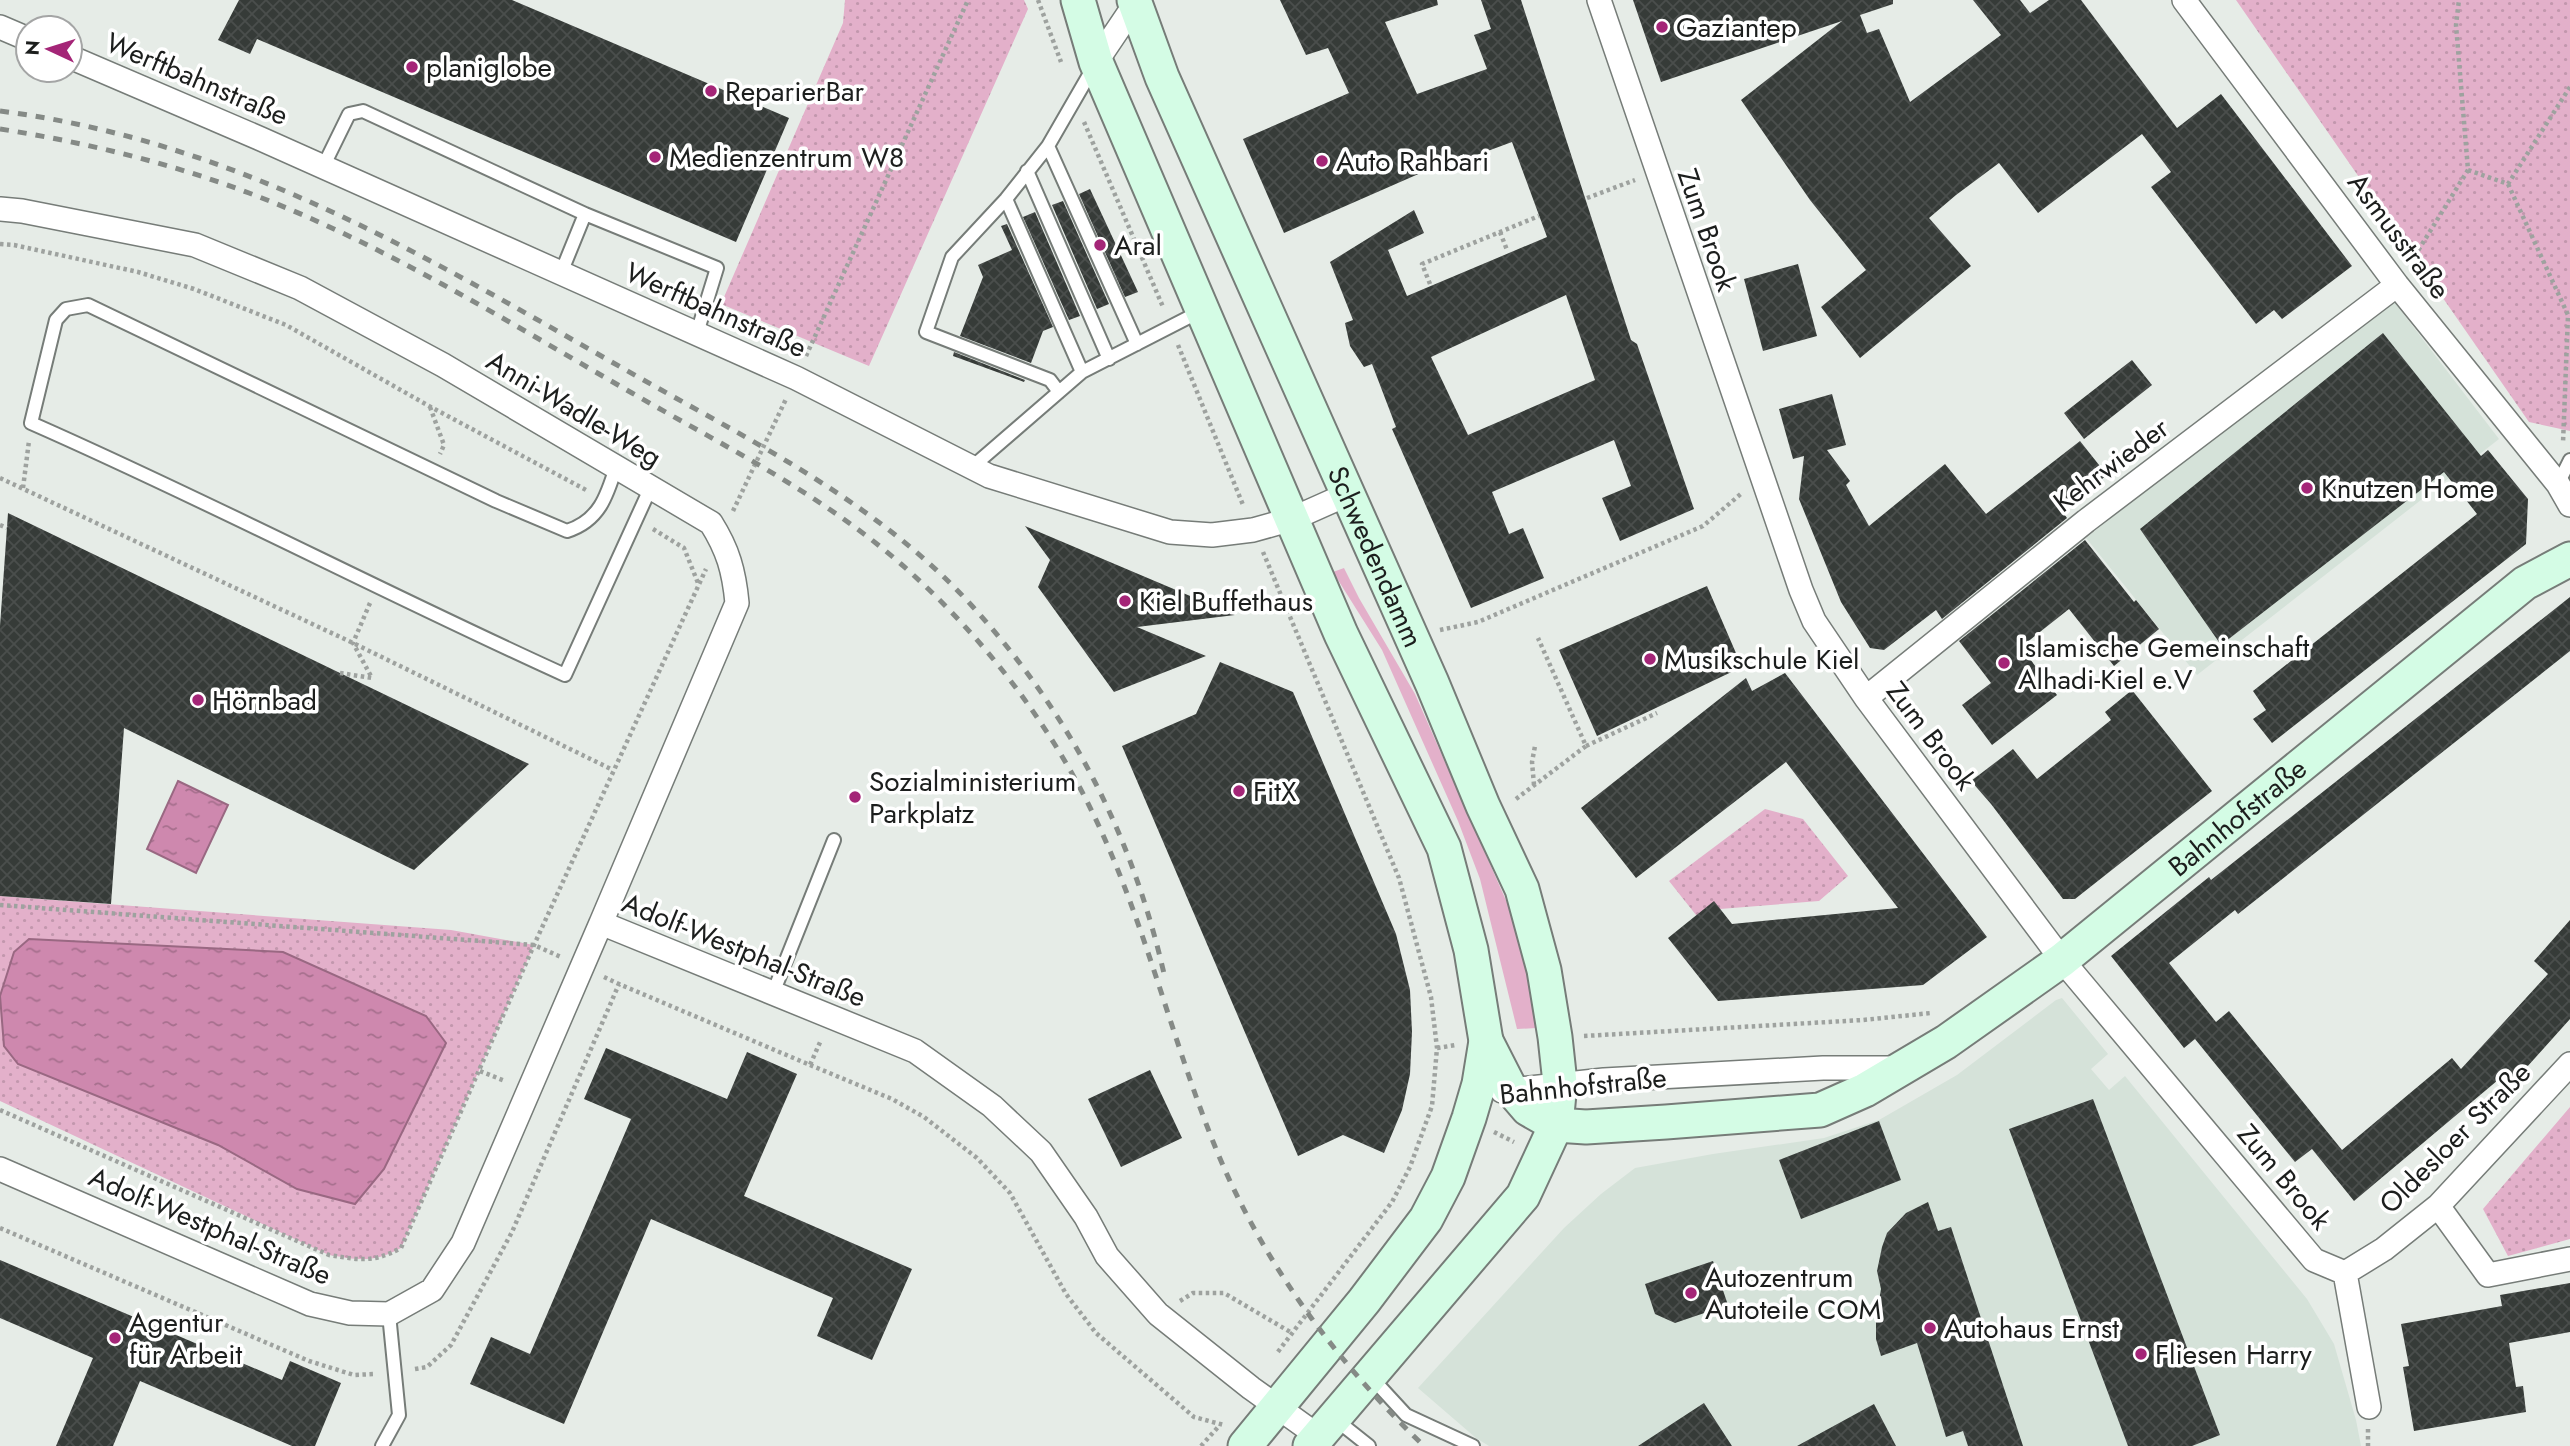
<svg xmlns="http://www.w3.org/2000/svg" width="2570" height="1446" viewBox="0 0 2570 1446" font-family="Jost,sans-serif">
<defs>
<pattern id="park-dots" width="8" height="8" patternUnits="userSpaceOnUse" patternTransform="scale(1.75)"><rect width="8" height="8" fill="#e3b0ca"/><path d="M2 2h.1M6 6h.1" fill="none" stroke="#c297ad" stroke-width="1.8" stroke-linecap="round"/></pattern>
<pattern id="water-ripples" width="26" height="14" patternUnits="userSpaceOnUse" patternTransform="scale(1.75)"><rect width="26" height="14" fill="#ce88ae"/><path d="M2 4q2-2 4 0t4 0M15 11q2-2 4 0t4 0" fill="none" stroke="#a66f8d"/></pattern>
<pattern id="building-cross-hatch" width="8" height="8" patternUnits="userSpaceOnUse" patternTransform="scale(1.75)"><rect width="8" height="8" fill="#363b38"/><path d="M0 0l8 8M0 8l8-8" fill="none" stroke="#4a4e4c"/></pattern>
</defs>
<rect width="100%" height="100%" fill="#e6ece7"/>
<path fill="#d5e2d9" d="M2392,299L2499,439L2197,675L2086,538L2231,420Z
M2062,998L2108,1054L2091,1069L2109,1090L2125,1076L2307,1299L2334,1344L2356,1420L2361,1446H1489L1476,1438L1418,1388L1564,1228L1601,1194L1635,1168L1713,1154L1824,1138L1879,1120L1957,1075L2056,1000Z"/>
<path fill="#e3b0ca" d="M1344,568L1359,598L1415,694L1512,914L1525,951L1537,1019L1536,1028L1517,1029L1480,879L1458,821L1382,650L1333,572Z"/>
<path fill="url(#park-dots)" d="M845,0H1024L1028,9L869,366L721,304L843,23Z
M2236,0H2570V431L2529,422Z
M1765,809L1803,819L1848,876L1819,901L1720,909L1696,915L1669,881Z
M0,896L451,930L534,945L401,1248C373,1263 360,1260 329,1255L0,1101Z
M2570,1107V1239L2508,1256L2483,1209Z"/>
<path fill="url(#water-ripples)" stroke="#996882" stroke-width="2" d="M178,781L228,805L196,873L147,849Z
M29,939L283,952L426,1016L446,1043L384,1169L355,1204L297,1189L218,1145L18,1064L4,1046L0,996L14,952Z"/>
<path fill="url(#building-cross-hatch)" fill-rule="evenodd" d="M239,0H512L789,118L736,242L257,39L250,54L218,40Z
M1280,0H1437L1438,5L1385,22L1417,94L1487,69L1474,35L1491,29L1481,0H1521L1631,340L1637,344L1694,509L1620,541L1602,498L1631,486L1614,440L1492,492L1509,534L1523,528L1544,578L1471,608L1392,429L1396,427L1372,364L1364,367L1350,346L1345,323L1353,320L1330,262L1414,210L1424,233L1388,250L1407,296L1547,237L1512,142L1466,159L1464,154L1284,233L1243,139L1349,93L1328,48L1306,55ZM1566,295L1595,380L1468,435L1431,357Z
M1633,0H1893V4L1860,15L1867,33L1879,29L1910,102L2001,35L1973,0H2020L2030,13L2049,0H2081L2177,128L2221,94L2352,266L2282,319L2274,310L2256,324L2151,187L2171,172L2142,134L2038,213L1999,163L1956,195L1929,218L1971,266L1860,358L1821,307L1866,270L1810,200L1741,100L1842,21L1661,82Z
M1090,189L1138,292L1125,297L1079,194Z
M1063,201L1109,304L1097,309L1052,205Z
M1035,212L1080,316L1069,320L1023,217Z
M1007,224L1053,327L1043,331L1031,363L960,336L983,277L978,265L1012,250L1001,226Z
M1798,264L1817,336L1763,351L1744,279Z
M2383,333L2481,456L2488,450L2528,499L2526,544L2272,743L2253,719L2266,710L2253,691L2477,514L2444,472L2221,645L2140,529Z
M954,352L1025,380L1024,382L953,356Z
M2132,360L2152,385L2084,439L2064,413Z
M1832,394L1846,445L1827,450L1850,481L1846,485L1869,526L1945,464L1986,514L2080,441L2107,475L2062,511L2067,518L1942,619L1936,610L1884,650L1870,648L1841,602L1799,499L1804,456L1793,459L1779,409Z
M8,513L340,673L529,764L414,870L124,728L111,904L0,896V626Z
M1025,526L1235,615L1137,627L1206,656L1114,692L1038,587L1050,560Z
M2085,540L2134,602L2136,600L2159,629L2114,666L2069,609L2021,647L2057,695L1992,745L1962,705L1991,683L1959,641Z
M1707,586L1742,667L1597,736L1559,650Z
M2570,597V651L2238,914L2235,910L2169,963L2216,1022L2229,1011L2342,1150L2452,1058L2461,1069L2548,974L2534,961L2570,920V1019L2508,1088L2498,1080L2354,1201L2312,1149L2295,1162L2195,1039L2184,1048L2111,956L2209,877L2211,880Z
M1220,662L1293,692L1396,934L1410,990L1412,1032L1410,1074L1402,1110L1384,1153L1343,1135L1298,1156L1122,746L1196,714Z
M1785,673L1987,937L1923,985L1718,1001L1668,938L1714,901L1732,924L1898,908L1786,762L1636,878L1581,808L1746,678L1752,691Z
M2132,690L2212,791L2075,899H2063L1991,804L1971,781L2013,749L2037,779L2111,720L2105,712Z
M606,1048L727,1099L747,1052L797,1074L744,1196L912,1269L872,1360L817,1336L833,1298L651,1219L564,1424L470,1384L491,1337L530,1354L631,1119L584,1099Z
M1150,1070L1182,1138L1121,1167L1088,1099Z
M2093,1099L2220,1435L2192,1446H2128L2009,1129Z
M1879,1121L1901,1180L1801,1219L1779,1160Z
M1928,1202L1938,1231L1951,1227L2023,1446H1968L1963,1431L1946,1437L1917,1343L1881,1356L1876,1339V1318L1881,1289L1877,1271L1882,1247L1887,1233L1906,1213Z
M0,1260L282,1380L290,1361L341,1383L315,1446H292L140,1381L113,1446H56L93,1358L0,1318Z
M1713,1261L1728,1305L1675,1323L1655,1314L1645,1284Z
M2570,1283V1332L2509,1343L2516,1387L2523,1386L2526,1412L2414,1431L2403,1367L2409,1366L2401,1324L2502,1306L2500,1295Z
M1704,1403L1732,1446H1638Z
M1874,1404L1896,1446H1797Z"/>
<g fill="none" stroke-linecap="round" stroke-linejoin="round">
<defs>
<path id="lane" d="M1048,146L1137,344
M323,167L349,114L363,111L585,214
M1027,171L1109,359
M1006,199L1082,372
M561,273L585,214L717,268L697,333
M1059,392L1050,380L926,332L952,257L1006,199L1048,146L1093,68
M616,467C607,496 599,521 567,531L496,501L88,305L66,309L56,320L31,423C211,502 386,594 565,675L650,489
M971,468L1082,372L1201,311
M2558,484L2570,460
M773,993L834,840
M1371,1377L1406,1415L1473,1446
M1335,1419L1369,1446
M382,1446L399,1415L389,1314"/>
<path id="street" d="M1599,0L1801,590L1814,621L1866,698L2062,960L2314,1260L2345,1273
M2184,0L2397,285L2558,484L2570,505
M0,27L28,39
M70,57L261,139L796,378L989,476L1170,532L1212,535L1253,530L1292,519L1348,494
M1096,62L1135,4
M0,209L22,211L195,245L300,288L443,365L711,523C728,550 734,571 737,603L601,923
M1866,698L2086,521L2397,285
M1502,1091L1604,1080L1823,1068H1900
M0,1169L310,1304L350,1313L389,1314L432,1290L463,1243L601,923L915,1051L992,1106L1041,1152L1086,1217L1107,1256L1158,1314L1251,1388L1318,1436
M2438,1206L2488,1275L2570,1259
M2345,1273L2384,1249L2438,1206L2570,1064
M2345,1273L2369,1407"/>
<g id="secondary">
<path d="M1078,0L1096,62L1341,634L1444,848L1471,950L1486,1041L1479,1084L1469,1118L1448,1177L1426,1219L1364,1301L1245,1446"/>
<path id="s1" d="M1134,0L1162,77L1432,683L1483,806L1522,889L1544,970L1555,1037L1560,1083L1556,1125L1523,1196L1310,1446"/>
<path id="s2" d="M1486,1041L1510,1088L1528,1109L1556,1125L1586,1127L1666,1122L1820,1110L1865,1090L1946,1042L2062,960L2525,583L2570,559"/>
</g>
</defs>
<use href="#lane" stroke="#767c78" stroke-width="16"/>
<use href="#street" stroke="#767c78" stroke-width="26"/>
<use href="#secondary" stroke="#767c78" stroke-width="37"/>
<path stroke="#9ea29f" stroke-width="4.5" stroke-dasharray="3.5 3.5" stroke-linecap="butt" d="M1038,0L1061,62
M1084,122L1163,307
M2468,170L2508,184L2570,87
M2508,184L2568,315L2563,443
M1587,198L1635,180
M1500,232L1507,250
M0,244L14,245L138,272L194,289L286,325L429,406L588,491
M2411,262L2468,170L2456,25L2459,0
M1430,284L1422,264L1539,216
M1178,345L1243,505
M806,356L968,0
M430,407L444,445L440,454
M0,478L353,643L613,770
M23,488L29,441
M733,511L786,399
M0,525L7,528
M653,529L684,548L698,583
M1263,552L1399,878L1431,997L1437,1048L1432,1106L1410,1167L1392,1202L1277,1353
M370,603L353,643L372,678
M1440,630L1478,622L1703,526L1742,493
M340,673L372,678
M1586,746L1657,713
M1534,785L1532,762L1535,746
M1516,799L1586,746L1538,638
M0,905L534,945L561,957
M604,977L619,984
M1584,1036L1863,1020L1931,1013
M1437,1048L1456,1045
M810,1065L892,1099L924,1117L977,1158L1010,1193L1066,1294L1096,1333L1194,1417L1224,1425
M480,1071L505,1081
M0,1110L329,1255C360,1260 373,1263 401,1248L534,945L706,569
M1494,1132L1514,1142
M0,1228L309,1361L354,1375L375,1374
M1180,1301L1193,1293H1224L1292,1333
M415,1369L427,1367L451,1345L512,1232L619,984L810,1065L821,1040
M2368,1429V1446
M1201,1446L1219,1426"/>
<use href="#lane" stroke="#fff" stroke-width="12"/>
<use href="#street" stroke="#fff" stroke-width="23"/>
<use href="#secondary" stroke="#d4fce5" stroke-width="33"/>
<path stroke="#858a86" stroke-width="5" stroke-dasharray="9 9" stroke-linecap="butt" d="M0,111C241,142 433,261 640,378C757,444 882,506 973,607C1071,715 1133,836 1165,978
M0,129C84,142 170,163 249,193C384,244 508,322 632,393C724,446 821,494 901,564C973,627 1035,704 1080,788C1140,900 1167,1027 1214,1144C1260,1259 1335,1361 1424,1446"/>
</g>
<g fill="#a42577" stroke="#fff" stroke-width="2.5">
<circle cx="1662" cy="27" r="7"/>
<circle cx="412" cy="67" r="7"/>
<circle cx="711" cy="91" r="7"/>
<circle cx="655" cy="157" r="7"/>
<circle cx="1322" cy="161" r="7"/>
<circle cx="1100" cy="245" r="7"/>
<circle cx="2307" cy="488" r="7"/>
<circle cx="1125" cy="601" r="7"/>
<circle cx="1650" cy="659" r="7"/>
<circle cx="2004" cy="663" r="7"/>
<circle cx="198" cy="700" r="7"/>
<circle cx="1239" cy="791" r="7"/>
<circle cx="855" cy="797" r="7"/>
<circle cx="1691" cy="1293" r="7"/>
<circle cx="1930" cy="1328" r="7"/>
<circle cx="115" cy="1338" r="7"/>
<circle cx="2141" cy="1354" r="7"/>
</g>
<g text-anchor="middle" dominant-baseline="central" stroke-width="7" stroke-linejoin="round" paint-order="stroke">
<g font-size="28" fill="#1c1e1d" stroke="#fff" text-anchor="start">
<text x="1676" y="27">Gaziantep</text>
<text x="426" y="67">planiglobe</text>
<text x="725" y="91">ReparierBar</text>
<text x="669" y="157">Medienzentrum W8</text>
<text x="1336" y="161">Auto Rahbari</text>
<text x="1114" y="245">Aral</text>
<text x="2321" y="488">Knutzen Home</text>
<text x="1139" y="601">Kiel Buffethaus</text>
<text x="2018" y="647">Islamische Gemeinschaft<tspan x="2018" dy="32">Alhadi-Kiel e.V</tspan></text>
<text x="1664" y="659">Musikschule Kiel</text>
<text x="212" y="700">Hörnbad</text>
<text x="869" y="781">Sozialministerium<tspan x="869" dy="32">Parkplatz</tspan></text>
<text x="1253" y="791">FitX</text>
<text x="1705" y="1277">Autozentrum<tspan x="1705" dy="32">Autoteile COM</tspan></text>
<text x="129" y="1322">Agentur<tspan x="129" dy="32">für Arbeit</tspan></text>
<text x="1944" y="1328">Autohaus Ernst</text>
<text x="2155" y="1354">Fliesen Harry</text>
</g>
<g font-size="28" fill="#1c1e1d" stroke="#fff">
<text transform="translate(197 79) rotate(23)">Werftbahnstraße</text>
<text transform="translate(1707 230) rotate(71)">Zum Brook</text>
<text transform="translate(2399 236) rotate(53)">Asmusstraße</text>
<text transform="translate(716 310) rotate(24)">Werftbahnstraße</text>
<text transform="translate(574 409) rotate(31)">Anni-Wadle-Weg</text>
<text transform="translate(2111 465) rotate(-37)">Kehrwieder</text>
<text stroke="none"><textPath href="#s1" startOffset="607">Schwedendamm</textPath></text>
<text transform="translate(1931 736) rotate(53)">Zum Brook</text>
<text stroke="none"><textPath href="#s2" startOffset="889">Bahnhofstraße</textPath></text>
<text transform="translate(744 950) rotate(22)">Adolf-Westphal-Straße</text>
<text transform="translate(1583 1086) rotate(-6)">Bahnhofstraße</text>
<text transform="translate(2455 1138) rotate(-45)">Oldesloer Straße</text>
<text transform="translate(2284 1177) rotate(50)">Zum Brook</text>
<text transform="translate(210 1226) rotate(23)">Adolf-Westphal-Straße</text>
</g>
</g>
<g transform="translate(49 49) rotate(274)"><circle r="33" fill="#ffffff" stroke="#a4a5a5" stroke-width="2"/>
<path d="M0-5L12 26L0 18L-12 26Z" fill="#a42577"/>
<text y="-10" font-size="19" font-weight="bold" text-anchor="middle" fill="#1c1e1d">N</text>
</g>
</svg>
